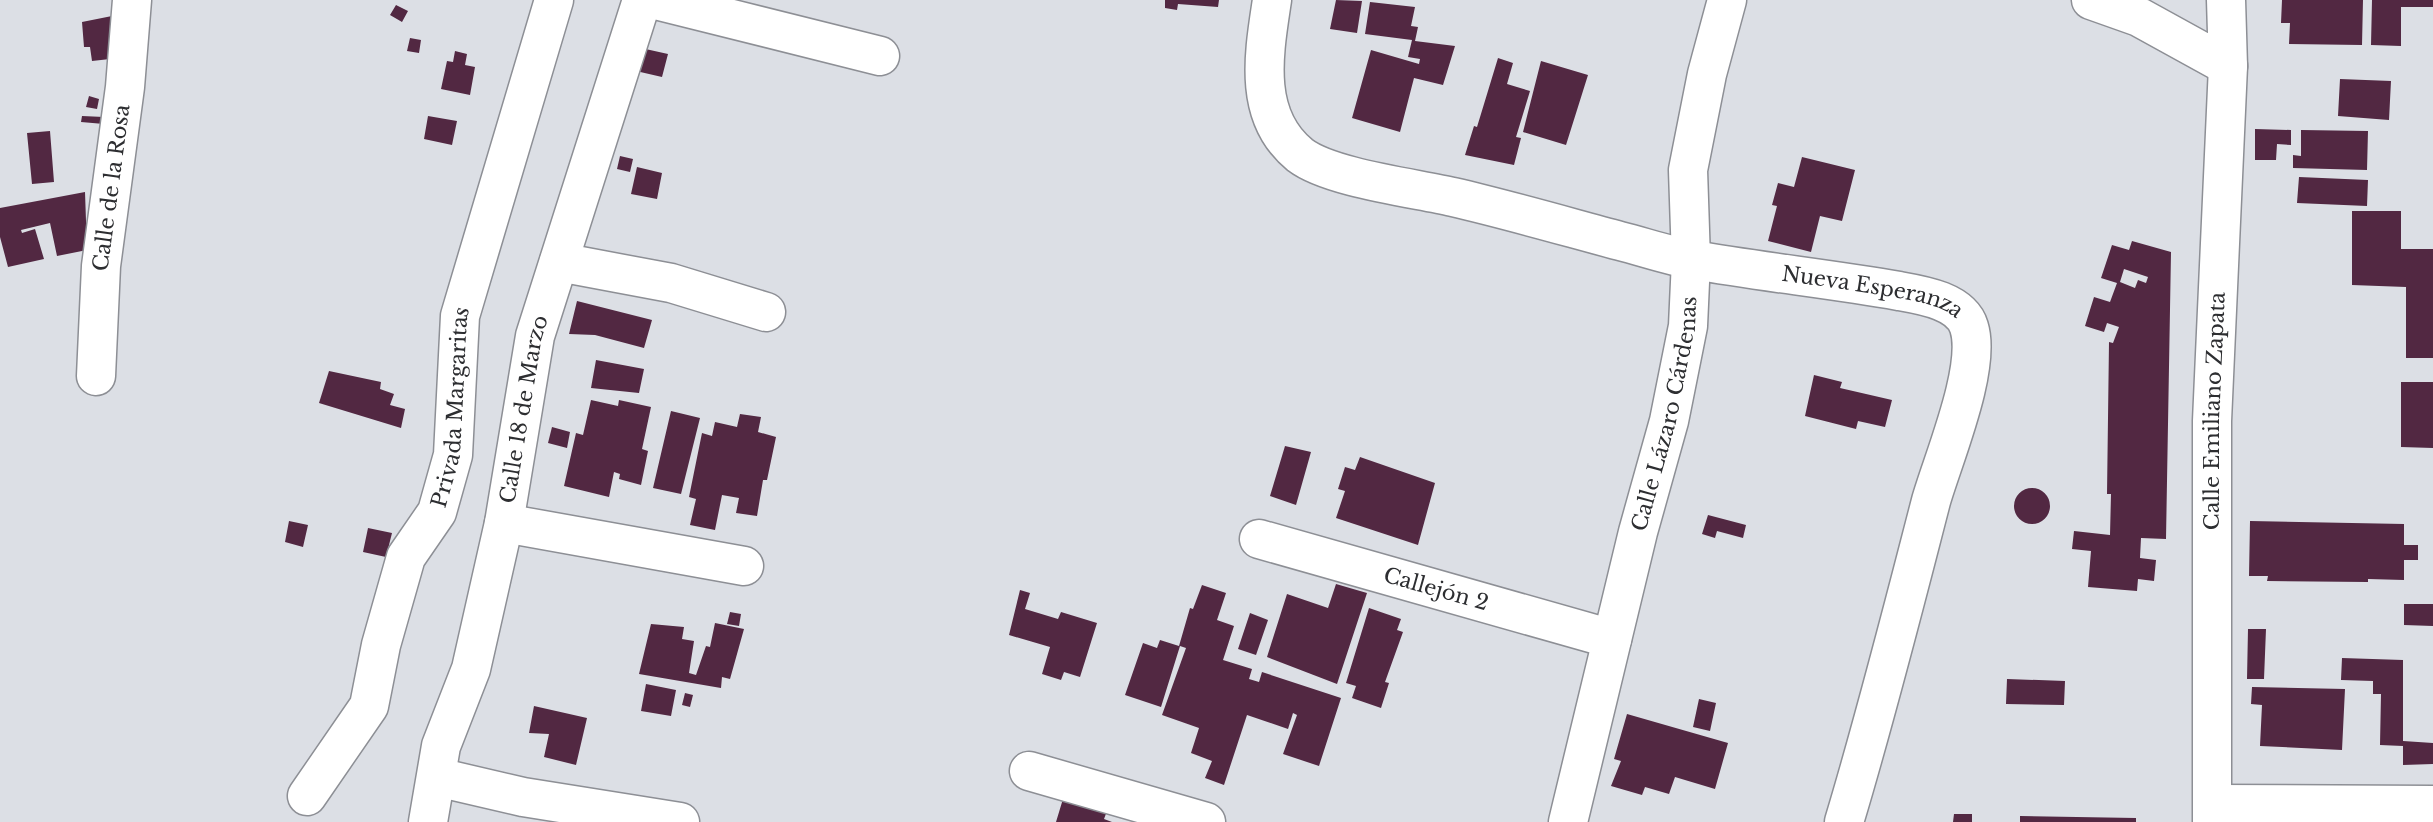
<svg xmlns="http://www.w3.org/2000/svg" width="2433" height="822" viewBox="0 0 2433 822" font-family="'Libre Baskerville',serif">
<rect width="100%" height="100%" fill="#dcdfe5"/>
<path fill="#522842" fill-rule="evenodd" d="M1165,0H1219L1218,7L1178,4L1177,10L1165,8Z
M1336,0L1362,1L1357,33L1330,29Z
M2282,0H2363L2362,45L2289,44L2290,23H2281Z
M2372,0H2433V7H2401V46L2371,45Z
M1370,2L1415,7L1411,26L1418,27L1415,41L1455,46L1443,85L1414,78L1400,132L1352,118L1371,50L1419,64L1420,59L1408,57L1412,40L1365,34Z
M396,5L408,11L402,22L390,15Z
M122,14L119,58L92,61L90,47H84L82,22Z
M410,38L421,40L419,53L407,51Z
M641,48L668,54L662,77L636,71Z
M455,51L467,54L465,65L475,67L470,95L441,89L447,61L453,62Z
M1498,58L1513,63L1507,84L1530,91L1516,137L1521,138L1514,165L1465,155L1474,126L1477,127Z
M1541,61L1588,75L1566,145L1523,132Z
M2340,79L2391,81L2389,120L2338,116Z
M89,96L99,99L97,109L86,107Z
M82,116L104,117V124L81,122Z
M428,116L457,121L452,145L424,139Z
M2255,129L2291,130V145L2277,144L2276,160H2255Z
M2301,130L2368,131L2367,170L2293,168V155L2301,156Z
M50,131L54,182L32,184L27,133Z
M620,156L633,159L630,172L617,169Z
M1802,157L1855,170L1842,221L1820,216L1811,252L1768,241L1777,206L1772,205L1778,183L1794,187Z
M637,167L662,173L657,199L631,194Z
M2299,177L2368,180L2367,206L2297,203Z
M85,192L87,250L57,256L50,223L21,230L22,233L35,229L44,259L8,267L0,237V208Z
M2352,211H2401V249H2433V358H2406V287L2352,285Z
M2132,241L2171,252L2166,539L2141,538L2140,558L2156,560L2154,581L2138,579L2137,591L2088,587L2091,551L2072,549L2074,531L2110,535L2111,494H2107L2109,342L2113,343L2119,327L2107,323L2104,332L2085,326L2094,297L2110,302L2117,283L2101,278L2112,245L2129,250ZM2124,269L2148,277L2146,283L2138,280L2135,288L2120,282Z
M577,301L652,320L644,348L595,335L569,334Z
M596,360L644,369L639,393L591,388Z
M329,371L381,382L380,389L394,394L390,405L405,409L401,428L319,403Z
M1814,375L1842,382L1840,388L1892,400L1885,427L1858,421L1856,429L1805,416Z
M2401,382H2433V448L2401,447Z
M591,400L618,406L619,400L651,407L642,449L648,451L641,485L619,479L620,474L614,472L609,497L564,486L576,433L583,435Z
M671,411L700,418L681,494L653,488Z
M740,414L761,417L758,432L776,437L767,480H763L757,516L736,513L739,498L722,495L715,530L690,525L696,499L689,497L702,433L712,436L715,422L737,427Z
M552,427L570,432L567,448L548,443Z
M1285,446L1311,452L1296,505L1270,496Z
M1360,457L1435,483L1418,545L1336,518L1345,491L1338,489L1345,467L1355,470Z
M2014 506a18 18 0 1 1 36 0a18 18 0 1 1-36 0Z
M1708,515L1746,525L1743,538L1717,531L1715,538L1702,534Z
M289,521L308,525L303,547L285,542Z
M2250,521L2404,524V545H2418V560H2404V580L2368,579V582L2267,581L2268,576H2249Z
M368,528L392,533L386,557L363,552Z
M1336,584L1367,593L1337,684L1267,657L1287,594L1328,608Z
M1202,585L1226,593L1217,620L1234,626L1223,660L1252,669L1249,679L1259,682L1262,672L1341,698L1319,766L1283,754L1297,715L1293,713L1288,729L1247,715L1224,785L1205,778L1212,761L1191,753L1199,728L1162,715L1186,648L1180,646L1161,707L1125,695L1143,643L1157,648L1160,640L1179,646L1190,608L1193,609Z
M1020,590L1030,593L1025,609L1058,619L1061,612L1097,623L1080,677L1064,672L1061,680L1042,674L1050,647L1009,635Z
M2404,604H2433V626L2404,625Z
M1369,608L1401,619L1397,630L1403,632L1385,682L1389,683L1381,708L1352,698L1356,686L1346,683Z
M730,612L741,614L739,626L727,624Z
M1250,613L1268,620L1256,655L1238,649Z
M715,623L744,629L730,679L722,677L721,688L639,674L651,624L684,627L682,639L694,641L689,673L696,675L706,646L710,647Z
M2248,629H2266L2264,679H2247Z
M2342,658L2403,660V741L2433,743V764L2403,765V746L2380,745L2381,694H2373V681L2341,680Z
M2007,679L2065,681L2064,705L2006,704Z
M646,684L676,690L671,716L641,711Z
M2252,687L2345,689L2342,750L2260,746L2262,705L2251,704Z
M685,693L693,695L690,707L682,705Z
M1699,699L1716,703L1710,731L1693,727Z
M534,706L587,718L576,765L544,757L549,734L529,733Z
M1627,714L1728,743L1715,789L1675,777L1669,794L1645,787L1642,795L1611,786L1621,761L1614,759Z
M1066,789L1107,811L1104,819L1112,822H1056Z
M1954,814H1972V822H1953Z
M2020,816L2136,818V822H2020Z"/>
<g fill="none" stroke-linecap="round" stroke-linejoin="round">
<defs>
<g id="minor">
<path d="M656,0L880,56"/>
<path id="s1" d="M1272,0C1264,53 1252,116 1300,155C1330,178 1414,188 1453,197C1509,210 1564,226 1620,241C1644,247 1669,256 1694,260C1762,272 1831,279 1899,291C1922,295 1961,301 1969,327C1982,368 1943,459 1931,501C1903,609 1876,716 1844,822"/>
<path d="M2091,0L2139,17L2228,66"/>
<path d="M559,262L671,283L766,312"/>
<path id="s2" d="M96,376L101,266L125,87L132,0"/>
<path d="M504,523L744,566"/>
<path id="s3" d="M1259,539L1612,639"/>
<path d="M1029,771L1206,822"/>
<path d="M437,777L523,797L680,822"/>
<path id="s4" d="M307,796L369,706L381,645L406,557L437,512L453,455L460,316L554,0"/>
<path d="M2213,804L2433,805"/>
<path id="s5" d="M428,822L441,746L471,669L504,523L535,336L642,0"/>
<path id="s6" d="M1568,822L1638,532L1669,421L1688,326L1691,260L1688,170L1707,74L1727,0"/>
<path id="s7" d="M2212,822V421L2228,66L2226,0"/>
</g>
</defs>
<use href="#minor" stroke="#8d8f95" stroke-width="41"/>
<use href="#minor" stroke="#fff" stroke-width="38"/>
</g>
<g text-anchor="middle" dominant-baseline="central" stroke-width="7" stroke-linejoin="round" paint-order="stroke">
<g font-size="21" fill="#2d2e31" stroke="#dcdfe5">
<text stroke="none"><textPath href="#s2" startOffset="189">Calle de la Rosa</textPath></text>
<text stroke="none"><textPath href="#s1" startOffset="756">Nueva Esperanza</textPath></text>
<text stroke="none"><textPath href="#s4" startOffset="424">Privada Margaritas</textPath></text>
<text stroke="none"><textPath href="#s5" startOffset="425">Calle 18 de Marzo</textPath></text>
<text stroke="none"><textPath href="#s7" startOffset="411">Calle Emiliano Zapata</textPath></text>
<text stroke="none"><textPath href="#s6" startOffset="420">Calle Lázaro Cárdenas</textPath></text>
<text stroke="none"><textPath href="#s3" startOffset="184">Callejón 2</textPath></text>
</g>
</g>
</svg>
